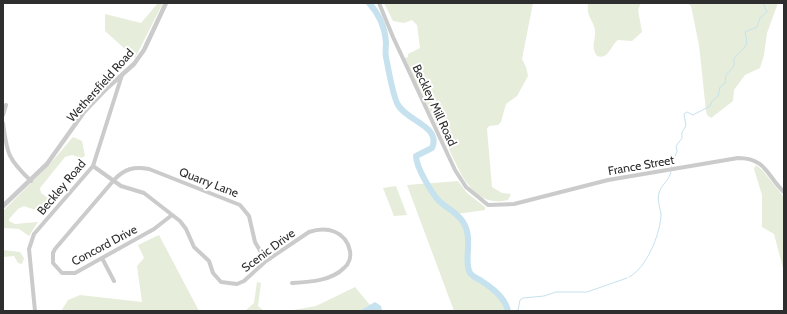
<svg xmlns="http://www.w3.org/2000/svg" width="787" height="314" viewBox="0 0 787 314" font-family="Cabin,sans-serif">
<rect width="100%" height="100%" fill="#fff"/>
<path fill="#e6eddb" d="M158,3H163L135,58L105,31V14L141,23Z
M384,3H533L522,59L526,67L528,76L517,96L506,104L501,122L498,125L489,126L487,129L492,187L502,193L511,194L508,200C486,205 474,195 462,176L404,58L408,57V54L420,48L417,25L412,20L404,23L393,21Z
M588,3H641L638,10L642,32L632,41L618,40C610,46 609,60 597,56C590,46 596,40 595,31C594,20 586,18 588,3Z
M687,3H778L767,33L764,55L760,68L745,75L734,90L733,101L711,118L707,115L706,111L699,45L691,6Z
M73,137L82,141L85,156L81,158L72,155L65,157L40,188L41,193L48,198L54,197L53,202L44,213L24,206L18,209L9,219V221L15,224L38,222L29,236L19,229L3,228V211L49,165Z
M756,165L763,171L784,197V272L774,234L762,227V195L754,169Z
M458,181L467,193L485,207V210L457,214C476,237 463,248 469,271L503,299L508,311H454L407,185Z
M396,186L407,215L394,216L383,188Z
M159,235L199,311H61L68,300L80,295L142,302L137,266L144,258L138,245Z
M3,250L20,252L24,258L22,264L18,263L14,256L3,257Z
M257,282L261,283L258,306L264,311H245L254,303Z
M355,287L370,305L359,311H288L316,306Z"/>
<path fill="#c6e2ee" d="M375,302L381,306L382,311H359Z"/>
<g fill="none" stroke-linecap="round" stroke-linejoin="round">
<path stroke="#c6e2ee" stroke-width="1" d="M671,167L677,151L676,146L682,138V132L686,126L684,114L687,112L693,115L710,106L712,101L718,96L720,87L725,83L726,75L734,66V59C742,47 750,50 745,32L757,27L760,18L767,12L763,3
M629,277C646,269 661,233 661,214C660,208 657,199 659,193C661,185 669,181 671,172
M515,311L518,310L520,300L523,298L544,296L556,292H587L627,278"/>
<path stroke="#c6e2ee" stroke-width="6" d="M369,3C379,14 385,27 386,42C386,47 385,52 386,57C388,68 393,94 397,103C405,121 442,126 432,148L416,156C416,167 432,194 440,202C448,209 457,212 463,222C474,239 463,260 470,273C472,276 476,278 480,280C491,287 505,297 508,311"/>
<path stroke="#cbcbcb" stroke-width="4" d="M379,3L393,37L455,170L466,187L488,205L514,204L608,180L738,158C766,158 767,176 784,192
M3,115L6,105
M3,123C7,154 8,159 31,181
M93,166L121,186L144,193L180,221L186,229L194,247L209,261L213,273L221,282L237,284L244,281L266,261L309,232C327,226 346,231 350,251C351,257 349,264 344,268C331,281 310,282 292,283
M172,215L154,229L75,273H62L53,263V253L55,249L114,180C124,169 134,166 149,169L240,205L249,216L255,242L266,261
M102,258L114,281
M35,311L29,249L34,234L93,166L122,75"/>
<path stroke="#cbcbcb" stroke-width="4.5" d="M3,206L47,164L84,112L106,89L134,64L144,50L166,3"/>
</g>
<g text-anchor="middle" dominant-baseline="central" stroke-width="4" stroke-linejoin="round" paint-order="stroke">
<g font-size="12" fill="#2e2e2e" stroke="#fff">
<text transform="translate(100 85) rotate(-48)">Wethersfield Road</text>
<text transform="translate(435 105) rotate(65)">Beckley Mill Road</text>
<text transform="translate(641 165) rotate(-10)">France Street</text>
<text transform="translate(209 182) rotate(21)">Quarry Lane</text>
<text transform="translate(61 187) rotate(-50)">Beckley Road</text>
<text transform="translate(104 245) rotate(-28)">Concord Drive</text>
<text transform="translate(268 250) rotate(-37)">Scenic Drive</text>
</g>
</g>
<rect width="787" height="314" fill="none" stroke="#2e2e2e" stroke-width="8"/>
</svg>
